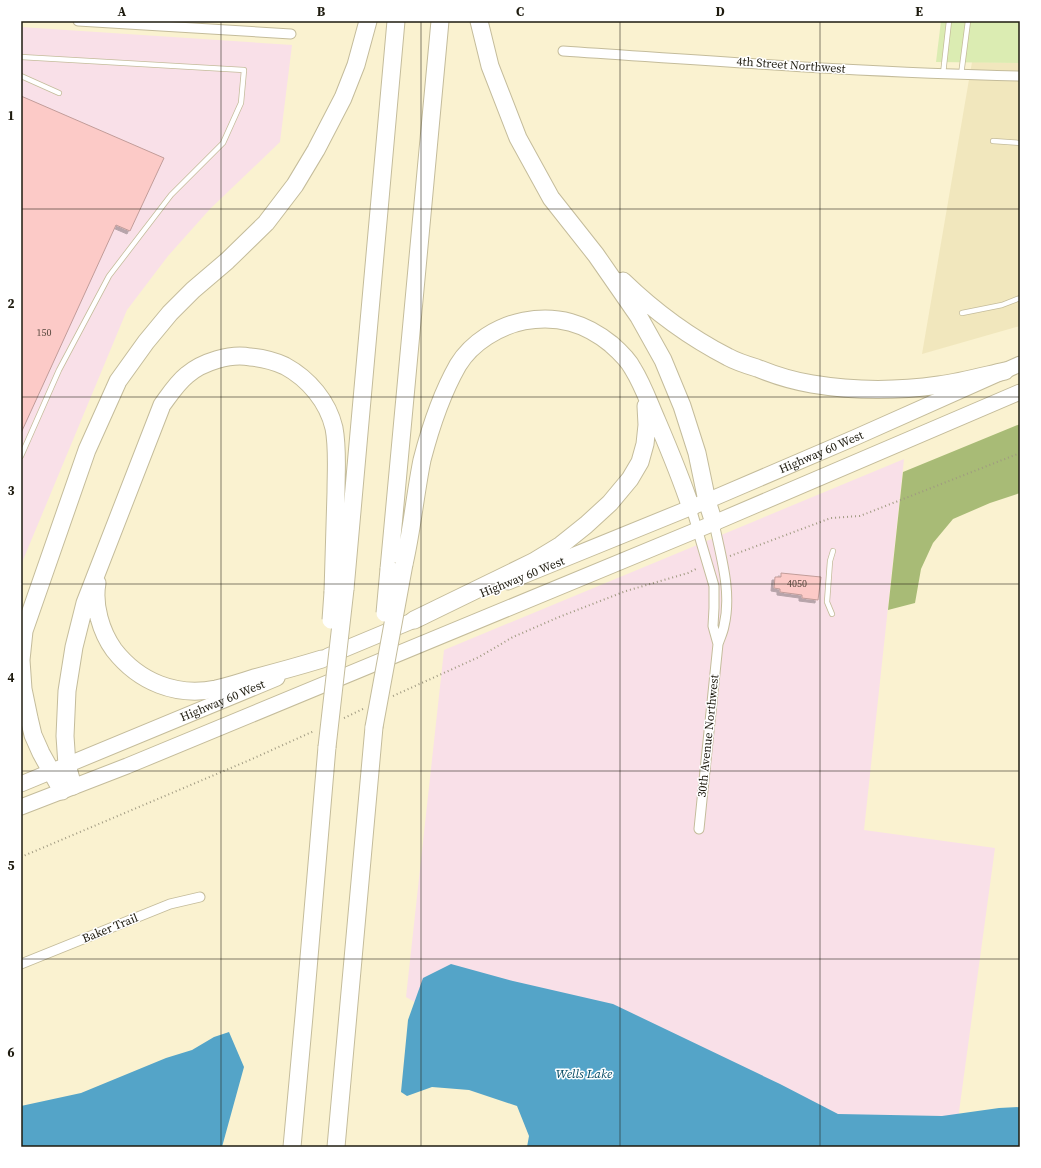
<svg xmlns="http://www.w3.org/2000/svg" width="1041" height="1168" viewBox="0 0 1041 1168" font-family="'Source Serif 4',serif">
<defs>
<filter id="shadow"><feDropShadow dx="-3" dy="3" stdDeviation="0" flood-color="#0004"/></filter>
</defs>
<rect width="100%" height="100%" fill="#faf2d0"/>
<path fill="#f9e0e8" d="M21,27L292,45L280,142L210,209L168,256L127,310L21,565Z
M904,459L864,830L995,848L955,1141L597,1107L406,997L444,650Z"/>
<path fill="#f1e7bd" d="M972,62L1020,63V326L922,354Z"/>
<path fill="#dbecb2" d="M941,21H1020V63L936,62Z"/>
<path fill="#a8bb76" d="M1020,424V493L990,503L953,519L933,543L921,569L915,603L888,610L903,472Z"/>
<path fill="#54a4c8" d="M451,964L513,981L613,1004L780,1084L838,1114L942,1116L999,1108L1020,1107V1147H527L529,1136L517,1106L469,1090L432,1087L407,1096L401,1092L408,1020L423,978Z
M229,1032L244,1067L222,1147H21V1106L81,1093L166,1058L192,1050L214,1037Z"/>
<path fill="#fccac7" stroke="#c19c99" filter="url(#shadow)" d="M21,96L164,158L130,231L116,225L21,433Z
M781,573L821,577L818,600L802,598V595L780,592V589L774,588L775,577H781Z"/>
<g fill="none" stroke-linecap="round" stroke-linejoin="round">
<defs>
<path id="lane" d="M21,57L244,70L241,103L223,143L171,195L109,276L59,370L21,456
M943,74L949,21
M961,75L968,21
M21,76L59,93
M993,141L1020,143
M962,313L1002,305L1020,298
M832,614L827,602L830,561L833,551"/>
<path id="street" d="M78,21L291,34
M563,51C715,61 867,73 1020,76
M691,508L714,586V608L713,626L718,644
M699,829L718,644C720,638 723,632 724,626C732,592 721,557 714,523
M21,964L170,904L200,897"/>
<g id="primary">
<path id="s1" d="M508,582L707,501L854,438L1020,364"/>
<path d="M328,656L424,616"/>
<path id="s2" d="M21,784L277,678"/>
<path d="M21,807L127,766L714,523L1020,392"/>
</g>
<path id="highway" d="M479,21L490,66L518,138L551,198L596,255L639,317L663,360L682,406L697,453L707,501L714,523
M623,281C654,311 689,337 728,357C737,362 747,365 757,368C774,375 793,381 812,384C854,391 897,391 939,385C961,382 983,376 1005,371
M404,564C412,530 415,495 422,460C430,429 442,393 458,365C472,342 499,326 524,321C558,315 585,323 611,344C619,351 628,359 633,369C643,385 649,403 657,421C669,449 681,478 691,508
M389,569L440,21
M97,583C93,605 101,632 114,650C139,682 176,697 216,689C229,686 242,682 254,678C277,672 299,666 322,659
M345,589L396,21
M414,620L533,562L561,545L586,525L610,503L630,479L640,462L645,444L647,425L646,406
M73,786L67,765L65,736L67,691L74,647L85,603L162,405C170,394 177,383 187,375C202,362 231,353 250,357C262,358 274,361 285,366C309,379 328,402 334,428C338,449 336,471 336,492C335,525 334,559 333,592
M62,791L41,753L33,735L29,718L23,689L21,660L24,631L87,450L118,381L146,342L170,313L193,290L227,261L266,223L295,185L316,150L343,98L356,65L368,21
M292,1147L304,1016L327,747
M336,1147L374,727"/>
</defs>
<use href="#lane" stroke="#c4bc9b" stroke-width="6"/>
<use href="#street" stroke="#c4bc9b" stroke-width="11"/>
<use href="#primary" stroke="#c4bc9b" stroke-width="17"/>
<use href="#highway" stroke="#c4bc9b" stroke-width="19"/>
<path stroke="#a09a81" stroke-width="2" stroke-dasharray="1 3" stroke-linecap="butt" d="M730,556L831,518L860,516L1020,453
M393,696L479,657L513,637L559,617L626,591L688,573L698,568
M344,718L363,709
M21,857L252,759L314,731"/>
<use href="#lane" stroke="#fff" stroke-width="4.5"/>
<use href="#street" stroke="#fff" stroke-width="9"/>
<use href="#primary" stroke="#fff" stroke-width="15"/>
<use href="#highway" stroke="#fff" stroke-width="17"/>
<defs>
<path id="highway-bridge" d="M385,613L389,569
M331,620L333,592
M374,727L404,564
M327,747L345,589"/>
</defs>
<use href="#highway-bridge" stroke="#c4bc9b" stroke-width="19" stroke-linecap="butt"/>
<use href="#highway-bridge" stroke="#fff" stroke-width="17"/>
</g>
<path fill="none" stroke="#1e1b0f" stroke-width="1" stroke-opacity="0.55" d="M221,21V1147M421,21V1147M620,21V1147M820,21V1147M21,209H1020M21,397H1020M21,584H1020M21,771H1020M21,959H1020"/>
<g text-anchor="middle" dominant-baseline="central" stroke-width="3" stroke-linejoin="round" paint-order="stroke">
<g font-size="10" fill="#56473d">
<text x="44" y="332">150</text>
<text x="797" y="583">4050</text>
</g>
<g font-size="12" fill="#1e1b0f" stroke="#fff">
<text transform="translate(791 65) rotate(4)">4th Street Northwest</text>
<text stroke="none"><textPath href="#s1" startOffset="339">Highway 60 West</textPath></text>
<text transform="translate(522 577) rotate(-22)">Highway 60 West</text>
<text stroke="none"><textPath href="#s2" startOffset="218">Highway 60 West</textPath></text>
<text transform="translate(708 736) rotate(-84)">30th Avenue Northwest</text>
<text transform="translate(110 928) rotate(-22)">Baker Trail</text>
</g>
<g font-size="13" font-style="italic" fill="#034a63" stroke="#fff">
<text x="584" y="1073">Wells Lake</text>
</g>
</g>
<rect width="1041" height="1168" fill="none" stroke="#ffffff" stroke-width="44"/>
<rect x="22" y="22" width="997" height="1124" fill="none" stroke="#1e1b0f" stroke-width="1.5"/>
<g font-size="13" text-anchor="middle" font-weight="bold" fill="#1e1b0f">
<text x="122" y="16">A</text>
<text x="321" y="16">B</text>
<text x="520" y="16">C</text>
<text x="720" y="16">D</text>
<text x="919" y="16">E</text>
<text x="11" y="120">1</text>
<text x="11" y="308">2</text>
<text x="11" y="495">3</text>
<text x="11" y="682">4</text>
<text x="11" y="870">5</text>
<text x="11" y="1057">6</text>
</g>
</svg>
